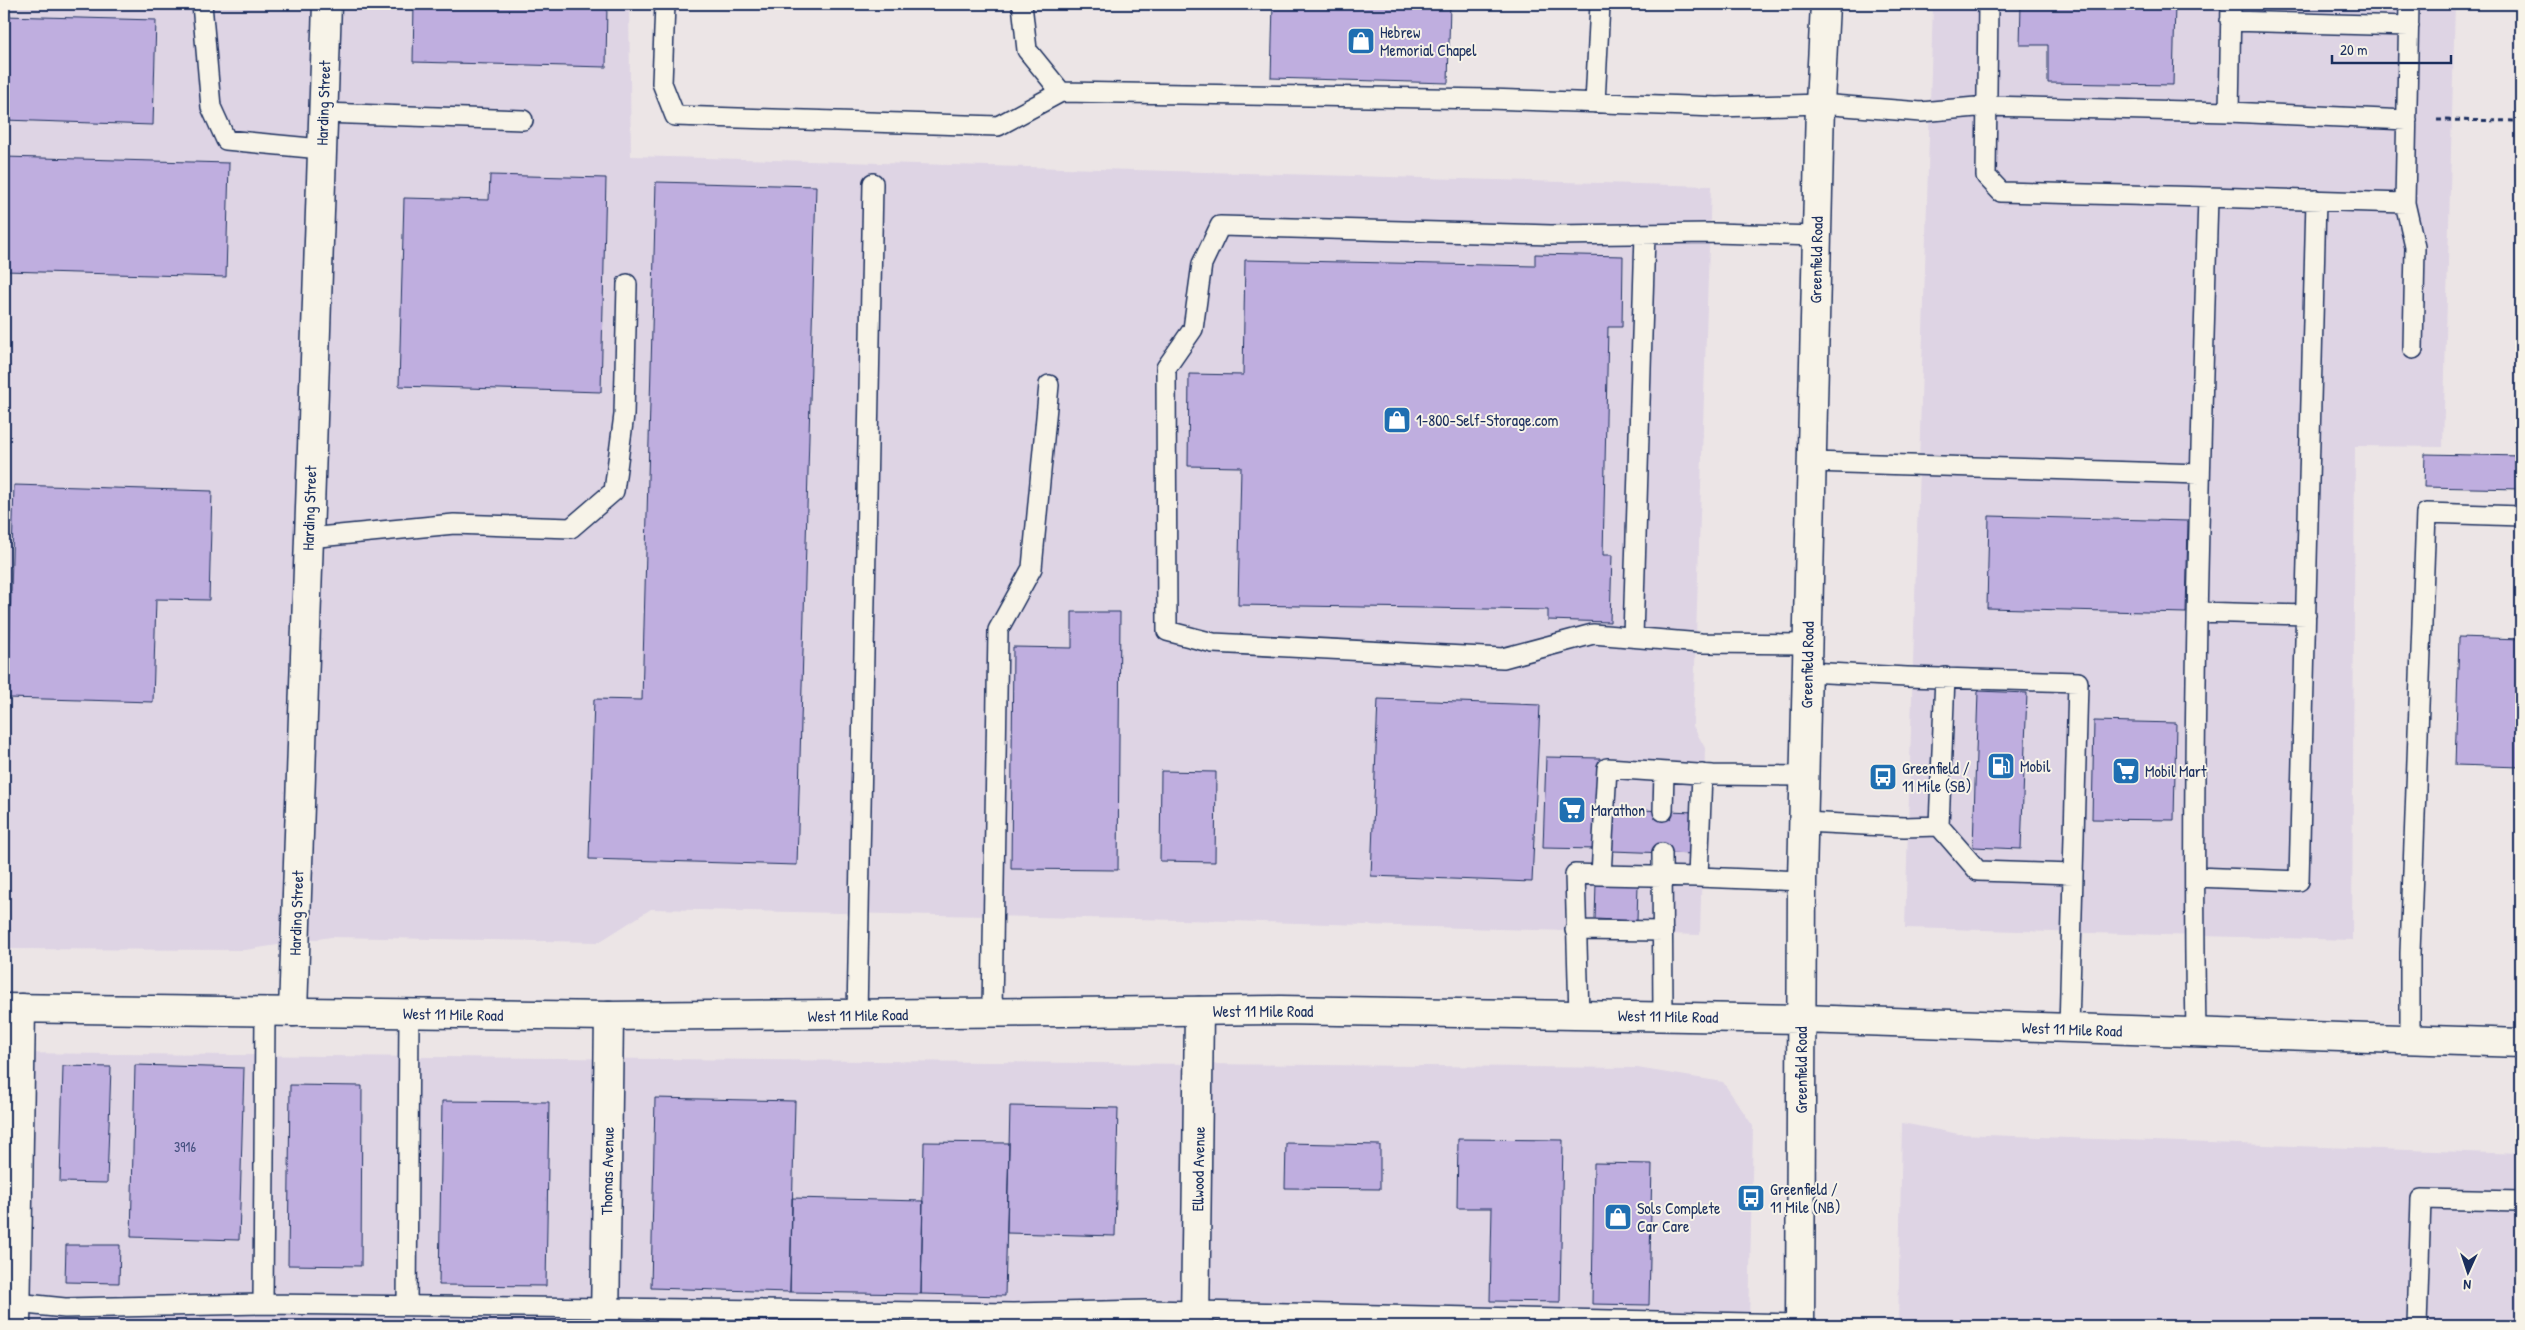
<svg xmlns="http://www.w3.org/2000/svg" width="2525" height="1330" viewBox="0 0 2525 1330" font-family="'Patrick Hand',sans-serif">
<rect width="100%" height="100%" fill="#ece5e6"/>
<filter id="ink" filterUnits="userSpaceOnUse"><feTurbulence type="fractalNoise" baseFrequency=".02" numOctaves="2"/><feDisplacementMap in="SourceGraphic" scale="10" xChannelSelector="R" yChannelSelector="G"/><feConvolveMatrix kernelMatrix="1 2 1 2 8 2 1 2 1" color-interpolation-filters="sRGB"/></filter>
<g filter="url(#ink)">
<path fill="#ded4e4" d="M4,4H629L631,156L1711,186L1693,726L1705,748L1700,935L1230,921L651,909L599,942L331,937L245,950L4,949Z
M1933,4H2455L2443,447L2355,446L2352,940L1905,928Z
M4,1053L1637,1068L1723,1082L1753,1126L1749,1326H577L308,1320V1326H4Z
M1902,1123L1959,1134L2521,1154V1326H1898Z"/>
<path fill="#bfaedf" stroke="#1b2f5e" d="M414,4H607L606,67L413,62Z
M1273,4H1450L1448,83L1271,78Z
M1475,4H1542V7Z
M2021,4H2175L2173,85L2048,83V45H2020Z
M4,16L156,20L153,125L4,120Z
M4,157L229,163L226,277L4,271Z
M490,175L606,178L601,392L399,386L404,198L489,200Z
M656,182L816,186L797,865L589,859L594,699L642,700Z
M1535,254L1623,256L1622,327H1608L1603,555H1612L1610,622L1548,620V610L1238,605L1241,467L1188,466L1189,374L1243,375L1245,260L1535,266Z
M2425,454L2521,456V489L2424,487Z
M14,485L212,491L209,600L156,599L153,702L8,698Z
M1989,516L2188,521L2186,613L1987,608Z
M1072,612H1120L1118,870L1011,869L1013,647L1072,648Z
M2459,637L2521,639V767L2455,765Z
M1978,691L2027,693L2021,849L1973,847Z
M1378,699L1540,705L1532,882L1371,876Z
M2094,721L2176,723L2174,820L2092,819Z
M1546,757L1600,758L1597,849L1543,848Z
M1161,771L1216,772L1215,862L1160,861Z
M1613,809L1695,812L1694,854L1612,851Z
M1596,882L1638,884L1637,921L1595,919Z
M135,1065L244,1068L239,1240L131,1237Z
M63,1066L111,1067L107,1183L60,1182Z
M290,1085L362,1086L361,1266L288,1265Z
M655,1098L795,1101L790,1292L651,1288Z
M442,1101L549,1102L546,1286L439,1285Z
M1010,1106L1118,1108L1115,1236L1007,1233Z
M1458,1139L1563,1140L1560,1302L1490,1301L1492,1208H1457Z
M924,1142L1009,1143L1005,1296L921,1294Z
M1286,1143L1380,1145V1189L1285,1188Z
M1594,1163L1652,1164L1649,1305L1592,1304Z
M792,1198L923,1201L921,1294L790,1292Z
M66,1245H120L119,1283L65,1282Z"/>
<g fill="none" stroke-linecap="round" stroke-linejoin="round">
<defs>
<path id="service" d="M202,4L211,107L226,140L321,149
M665,4L662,83L675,116L998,126L1061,92L1489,99L1717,107L1820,104L1921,112L1987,106L2229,112L2407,120
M1022,4L1027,50L1061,92
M1988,4L1986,176L2001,192L2208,197
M2230,21L2409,26
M1595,103L1600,4
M2229,112L2231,4
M323,113L523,120
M2405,203L2415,247L2413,349
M1812,462L2200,474
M308,538L454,524L571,528L614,491L624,415L627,284
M2198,612L2306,615
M1633,637L1645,234
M1808,644L1701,643L1593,634L1503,658L1213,643L1167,631L1166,368L1193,329L1202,264L1220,226L1551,235L1713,233L1817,236
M1807,672L1907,677L2078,682L2069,1029
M1702,774L1698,877L1802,881
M1663,811L1664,772
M1804,822L1904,827L1939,826L1978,871L2073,874
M1939,826L1945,677
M1662,853L1663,1017
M1601,875L1698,877
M2195,877L2299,881L2316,200
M1575,930L1663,931
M992,1011L998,630L1032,568L1049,385
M857,1015L873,183
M1579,1015L1575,874L1601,875L1607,768L1713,775L1805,776
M2196,1033C2191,754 2200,475 2208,197L2405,203L2409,4
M2410,1041V953L2426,513L2521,516
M16,1303L65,1308L263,1304L1013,1313L1148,1310L1800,1324
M263,1304L265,1012
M407,1305L409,1014
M2417,1326L2421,1199L2521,1201"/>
<path id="minor" d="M293,1012L327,4
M16,1326L21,1008
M605,1326L609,1016
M1195,1326L1199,1011"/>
<path id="secondary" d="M4,1008L609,1016L1280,1010L1802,1019L2521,1043
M1800,1326L1802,881L1820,104L1825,4"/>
</defs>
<use href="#service" stroke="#1b2f5e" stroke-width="22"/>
<use href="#minor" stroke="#1b2f5e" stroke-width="31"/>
<use href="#secondary" stroke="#1b2f5e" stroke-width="31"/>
<path stroke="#1b2f5e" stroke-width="3" stroke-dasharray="5 4" stroke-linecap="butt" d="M2437,120L2521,121"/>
<use href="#service" stroke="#f7f3e8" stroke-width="19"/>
<use href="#minor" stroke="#f7f3e8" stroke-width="28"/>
<use href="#secondary" stroke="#f7f3e8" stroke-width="28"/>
</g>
</g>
<defs>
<symbol id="shop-square" viewBox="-11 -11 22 22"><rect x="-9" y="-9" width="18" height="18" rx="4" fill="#1f6fb2" stroke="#f7f3e8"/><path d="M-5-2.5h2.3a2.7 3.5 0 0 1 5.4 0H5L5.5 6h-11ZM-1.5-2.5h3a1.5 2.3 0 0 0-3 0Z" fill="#fff"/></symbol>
<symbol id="fuel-square" viewBox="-11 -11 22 22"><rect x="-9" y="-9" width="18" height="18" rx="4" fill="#1f6fb2" stroke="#f7f3e8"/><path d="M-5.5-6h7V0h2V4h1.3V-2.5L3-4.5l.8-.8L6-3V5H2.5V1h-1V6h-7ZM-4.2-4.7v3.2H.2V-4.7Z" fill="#fff"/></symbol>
<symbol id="supermarket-square" viewBox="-11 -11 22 22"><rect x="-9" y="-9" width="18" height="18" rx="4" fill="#1f6fb2" stroke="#f7f3e8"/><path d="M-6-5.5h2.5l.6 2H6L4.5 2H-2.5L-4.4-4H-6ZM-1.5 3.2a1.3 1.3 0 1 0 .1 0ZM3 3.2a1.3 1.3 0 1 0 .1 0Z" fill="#fff"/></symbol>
<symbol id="bus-square" viewBox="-11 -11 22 22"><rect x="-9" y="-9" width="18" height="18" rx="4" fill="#1f6fb2" stroke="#f7f3e8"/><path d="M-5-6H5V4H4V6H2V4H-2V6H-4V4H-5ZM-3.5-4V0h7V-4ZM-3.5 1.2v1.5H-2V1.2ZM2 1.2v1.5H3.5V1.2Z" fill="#fff"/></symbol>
</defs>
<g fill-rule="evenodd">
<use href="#shop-square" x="1345" y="25" width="32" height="32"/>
<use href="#shop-square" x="1381" y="404" width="32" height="32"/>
<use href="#fuel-square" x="1985" y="750" width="32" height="32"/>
<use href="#supermarket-square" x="2110" y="755" width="32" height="32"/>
<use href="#bus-square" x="1867" y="761" width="32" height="32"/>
<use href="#supermarket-square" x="1556" y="794" width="32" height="32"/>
<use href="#bus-square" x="1735" y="1182" width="32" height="32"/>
<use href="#shop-square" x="1602" y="1201" width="32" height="32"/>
</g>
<g text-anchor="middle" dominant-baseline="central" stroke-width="4" stroke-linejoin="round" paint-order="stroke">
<g font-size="14" fill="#444f7e">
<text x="185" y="1146">3916</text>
</g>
<g font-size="16" fill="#1b2f5e" stroke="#f7f3e8" text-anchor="start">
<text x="1380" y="32">Hebrew<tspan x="1380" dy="18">Memorial Chapel</tspan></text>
<text x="1416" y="420">1-800-Self-Storage.com</text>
<text x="2020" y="766">Mobil</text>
<text x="1902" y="768">Greenfield /<tspan x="1902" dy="18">11 Mile (SB)</tspan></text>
<text x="2145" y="771">Mobil Mart</text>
<text x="1591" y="810">Marathon</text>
<text x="1770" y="1189">Greenfield /<tspan x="1770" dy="18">11 Mile (NB)</tspan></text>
<text x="1637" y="1208">Sols Complete<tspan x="1637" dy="18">Car Care</tspan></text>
</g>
<g font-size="16" fill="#1b2f5e" stroke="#f7f3e8">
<text transform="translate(323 103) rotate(-88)">Harding Street</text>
<text transform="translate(1816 260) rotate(-89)">Greenfield Road</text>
<text transform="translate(309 508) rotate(-88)">Harding Street</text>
<text transform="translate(1807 665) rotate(-89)">Greenfield Road</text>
<text transform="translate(296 913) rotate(-88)">Harding Street</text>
<text x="1263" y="1011">West 11 Mile Road</text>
<text transform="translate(453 1014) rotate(1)">West 11 Mile Road</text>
<text transform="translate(858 1015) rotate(-1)">West 11 Mile Road</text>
<text transform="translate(1668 1016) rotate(1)">West 11 Mile Road</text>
<text transform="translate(2072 1029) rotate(2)">West 11 Mile Road</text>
<text transform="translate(1801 1070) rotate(-90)">Greenfield Road</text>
<text transform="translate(1198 1169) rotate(-89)">Ellwood Avenue</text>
<text transform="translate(607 1171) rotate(-89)">Thomas Avenue</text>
</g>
</g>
<rect width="2525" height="1330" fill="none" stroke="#f7f3e8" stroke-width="20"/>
<rect x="10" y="10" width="2505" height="1310" fill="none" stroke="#1b2f5e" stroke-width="2" filter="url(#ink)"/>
<g transform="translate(2468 1272) rotate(183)" stroke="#f7f3e8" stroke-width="4" paint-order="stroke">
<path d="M0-4L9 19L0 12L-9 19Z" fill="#1b2f5e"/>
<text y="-8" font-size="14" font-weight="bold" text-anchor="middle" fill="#1b2f5e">N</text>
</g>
<path d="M2332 55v8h119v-8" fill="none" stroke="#1b2f5e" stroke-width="2.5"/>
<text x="2340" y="55" font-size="15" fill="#1b2f5e" stroke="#f7f3e8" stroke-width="4" paint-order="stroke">20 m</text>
</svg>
